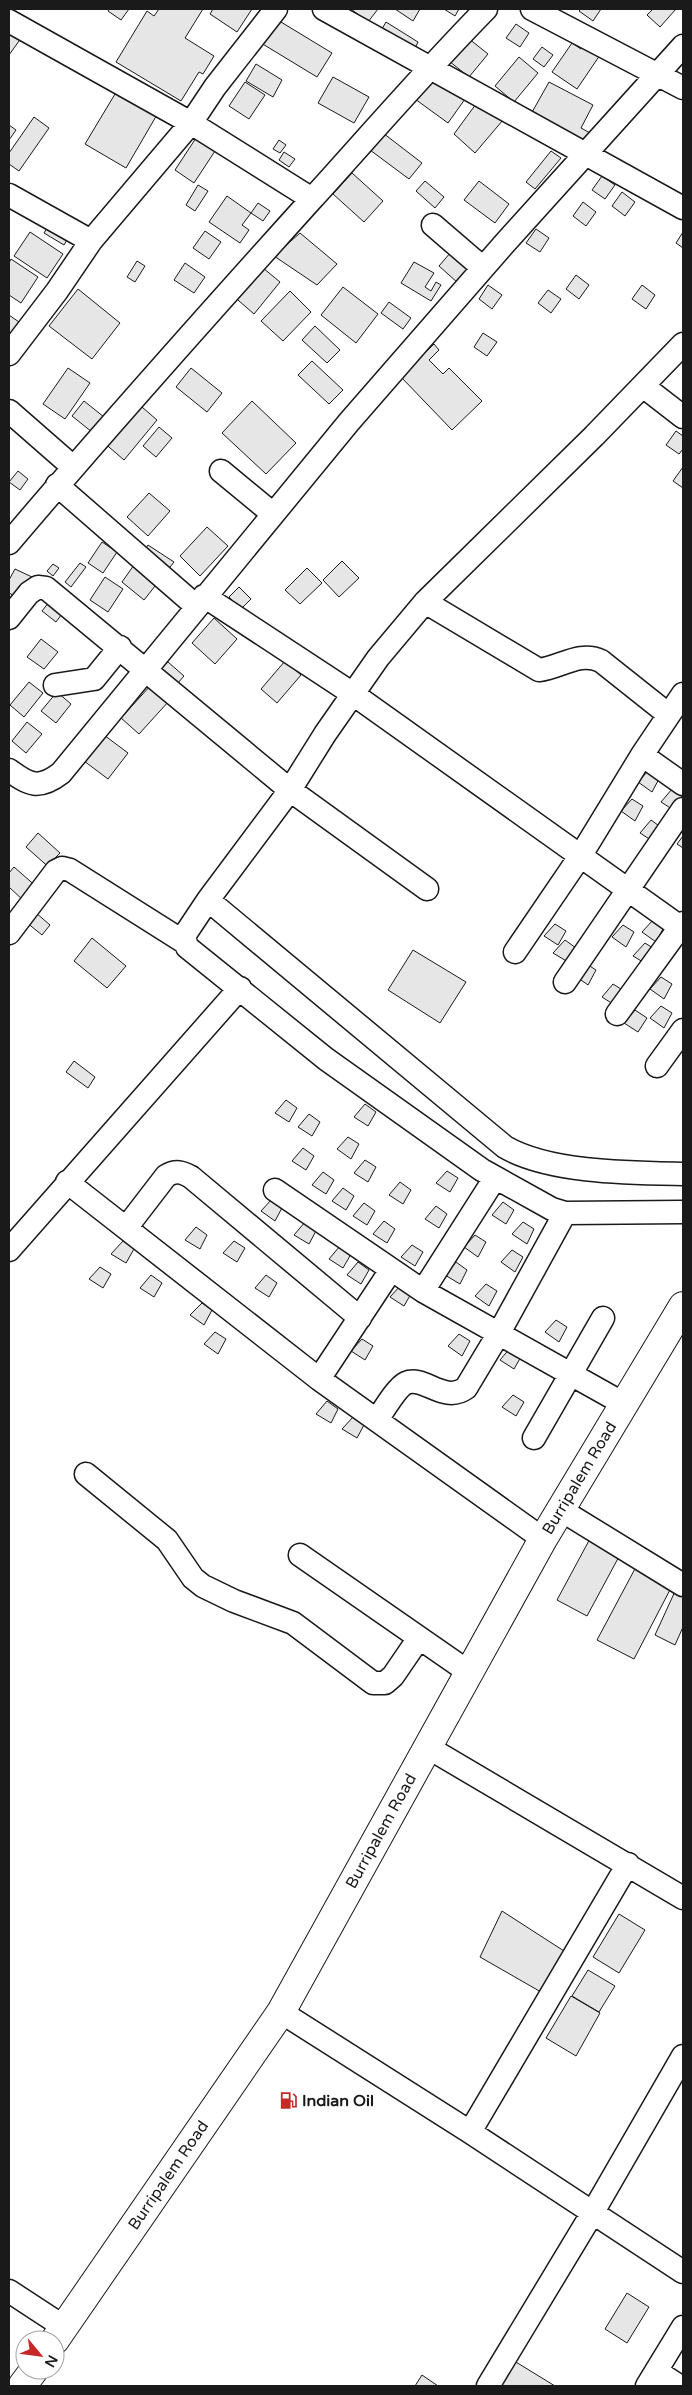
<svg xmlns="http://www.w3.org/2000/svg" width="692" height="2395" viewBox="0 0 692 2395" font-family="'Varela Round',sans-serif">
<rect width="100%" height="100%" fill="#fff"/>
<path fill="#e6e6e6" stroke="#1a1a1a" d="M109,9H129L121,20L108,11Z
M159,9H203L185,38L214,56L203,74L199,72L181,101L116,62L147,11L154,16Z
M213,9H252L237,32L210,14Z
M351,9H378L368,22Z
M395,9H420L413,21Z
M444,9H459L455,16Z
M581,9H601L593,21L579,11Z
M653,9H676L660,27L647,15Z
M276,19L332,53L317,77L261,43Z
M386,22L418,42L412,54L379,34Z
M516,24L529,33L520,47L506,38Z
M9,29L24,34L9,55Z
M468,38L488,54L469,77L449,61Z
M572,43L581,49L584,44L600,55L577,89L552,72Z
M542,47L553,55L544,67L533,59Z
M519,57L538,73L514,102L495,86Z
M256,64L282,80L273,97L246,81Z
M432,75L465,99L448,123L415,99Z
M333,77L369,97L354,123L318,103Z
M245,82L265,95L249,119L229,106Z
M549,82L593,105L581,128L592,134L587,144L531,114Z
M118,89L158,113L126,168L85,144Z
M479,100L503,120L475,153L454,134Z
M34,117L49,128L19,171L9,164V153Z
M9,125L16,130L9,140Z
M383,133L422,163L409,179L370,150Z
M196,138L215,151L194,183L175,170Z
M279,140L286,145L280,153L273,149Z
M551,151L561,158L535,189L526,182Z
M284,152L295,159L289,167L279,160Z
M352,173L383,201L364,222L333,194Z
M602,176L615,185L605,199L592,190Z
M425,181L444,197L435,208L416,191Z
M479,181L509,204L495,223L464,200Z
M198,185L208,191L195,211L186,205Z
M622,192L635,202L625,216L612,206Z
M227,196L251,213L242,225L249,230L240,243L209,222Z
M583,202L596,212L586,226L573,216Z
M258,203L270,211L263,221L251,213Z
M51,221L71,233L64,245L44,233Z
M536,229L549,238L540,252L526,243Z
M205,231L221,242L209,259L193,248Z
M30,232L63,254L47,278L14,256Z
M683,232V248L676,243Z
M300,233L337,264L317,285L274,256Z
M451,252L470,269L458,283L439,266Z
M11,259L38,277L21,303L9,295V263Z
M137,261L145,266L135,282L127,277Z
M414,262L434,273L425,287L431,291L436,282L441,285L431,301L401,283Z
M185,263L205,277L194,293L174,280Z
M257,263L280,282L254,314L231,294Z
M576,275L589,285L579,299L566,289Z
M488,285L502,295L492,309L479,299Z
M642,285L655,295L646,309L632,299Z
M343,287L378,314L356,343L321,315Z
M78,289L120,323L92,359L49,326Z
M548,290L561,299L551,313L538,303Z
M290,291L311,312L283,341L261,321Z
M389,302L411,318L403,329L381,313Z
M9,315L19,322L9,336Z
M315,326L340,350L327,363L302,340Z
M483,333L497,342L487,356L474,347Z
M434,344L439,350L429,360L443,374L449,368L482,401L452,430L401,377Z
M312,361L343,390L329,404L298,375Z
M68,368L90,383L65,419L43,404Z
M191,368L222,393L207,412L176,387Z
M84,401L104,417L92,432L72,416Z
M135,401L157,420L124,460L102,441Z
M252,401L296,443L266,474L222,433Z
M159,427L172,438L156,457L143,446Z
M676,431L683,436V449L679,454L666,445Z
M683,467V488L673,481Z
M18,471L28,479L20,490L9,482Z
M149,493L170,511L148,536L127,517Z
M207,527L228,546L200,576L180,556Z
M102,542L117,552L103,573L88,563Z
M148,545L174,562L144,600L122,582Z
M342,561L359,578L339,597L323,580Z
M80,563L86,567L71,587L65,582Z
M53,564L59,568L53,576L47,571Z
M307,568L322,583L300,604L285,590Z
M15,569L32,577L20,599L9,593V580Z
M105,577L123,589L108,612L90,600Z
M239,587L251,599L241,609L229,597Z
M53,597L67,607L56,622L42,611Z
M214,618L237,639L215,664L192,643Z
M41,639L58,652L44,669L27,657Z
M285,661L301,675L277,703L261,689Z
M168,662L184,676L177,684L161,669Z
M29,682L43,693L24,717L10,705Z
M151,685L169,701L139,734L121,718Z
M57,692L71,704L56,723L41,711Z
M27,722L42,734L26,753L12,741Z
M104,735L128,753L108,779L84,761Z
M649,770L660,777L652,792L638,782Z
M672,789L683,797L675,811L661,802Z
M632,799L643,806L635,821L621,811Z
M651,820L662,828L654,842L640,833Z
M38,833L60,853L54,859L58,863L52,870L26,847Z
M683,836V848L677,844Z
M14,867L38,888L25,902L9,887V873Z
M35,912L50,925L42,935L26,922Z
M653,920L664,927L656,942L642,932Z
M555,924L566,931L558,945L544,936Z
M623,925L634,932L626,947L612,937Z
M92,938L126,966L107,988L74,961Z
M565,940L576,948L568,962L553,953Z
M645,943L656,950L648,965L633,956Z
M413,950L466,982L440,1023L388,990Z
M585,963L596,970L588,985L574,975Z
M661,977L672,984L664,999L650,989Z
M613,984L624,991L616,1006L602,997Z
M661,1006L672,1013L664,1028L650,1018Z
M635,1010L647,1018L638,1032L624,1023Z
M74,1061L95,1077L88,1088L66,1072Z
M286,1100L297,1108L289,1122L275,1113Z
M365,1104L376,1112L368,1126L354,1117Z
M309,1114L320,1122L312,1136L298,1127Z
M348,1137L359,1144L351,1159L337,1149Z
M303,1148L314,1156L306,1170L292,1161Z
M365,1160L376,1167L368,1182L354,1173Z
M447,1171L458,1178L450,1192L436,1183Z
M323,1172L334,1180L326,1194L312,1185Z
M400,1182L411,1190L403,1204L389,1195Z
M343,1188L354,1196L346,1210L332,1201Z
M272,1199L283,1206L275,1221L261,1211Z
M503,1202L514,1210L506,1224L492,1215Z
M364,1203L375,1211L367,1225L353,1216Z
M436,1206L447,1214L439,1228L425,1219Z
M384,1221L395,1229L387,1243L373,1234Z
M305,1222L317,1229L309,1244L294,1235Z
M523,1222L534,1229L527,1244L512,1234Z
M196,1227L207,1235L200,1249L185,1240Z
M475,1235L486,1242L478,1257L464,1247Z
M123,1241L134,1249L126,1263L111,1254Z
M234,1241L245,1248L237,1262L223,1253Z
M412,1245L423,1252L415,1266L401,1257Z
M340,1246L351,1254L343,1268L329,1259Z
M512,1250L523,1257L515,1272L501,1262Z
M358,1262L369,1270L361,1284L347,1275Z
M456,1262L467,1270L460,1284L445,1275Z
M100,1267L111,1274L103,1288L89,1279Z
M151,1275L162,1283L154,1297L140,1288Z
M266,1275L277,1283L269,1297L255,1288Z
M486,1284L497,1291L489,1306L475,1296Z
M401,1285L412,1292L404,1306L390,1297Z
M202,1303L212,1310L204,1325L190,1315Z
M556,1320L567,1327L559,1342L545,1332Z
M215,1332L226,1339L218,1354L204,1344Z
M459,1334L470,1341L462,1356L448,1346Z
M362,1339L373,1346L365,1360L351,1351Z
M511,1347L522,1355L514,1369L500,1360Z
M513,1395L524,1402L516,1416L502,1407Z
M327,1401L338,1409L331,1423L316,1414Z
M354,1416L365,1423L357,1438L342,1429Z
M592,1535L622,1551L587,1616L557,1600Z
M637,1565L673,1584L634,1659L597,1640Z
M677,1587L683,1590V1627L675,1645L655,1635Z
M502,1911L564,1951L541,1992L480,1957Z
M619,1914L645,1930L619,1973L593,1957Z
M588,1970L615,1986L599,2012L572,1996Z
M571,1996L600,2013L576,2056L546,2038Z
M627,2293L649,2307L627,2343L605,2329Z
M511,2359L555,2386H495Z
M422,2375L438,2386H415Z"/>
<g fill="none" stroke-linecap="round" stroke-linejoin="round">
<defs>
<path id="minor" d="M324,9L683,208
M532,9L683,88
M9,21L191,123L312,199
M9,195L91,241
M433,225L483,268
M683,344L594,436L425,602L378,658L325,734L290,790L208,900L184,936L187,947L326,1059L482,1170L552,1209L565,1213L683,1212
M9,354L57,291L91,241L191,123L215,87L276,9
M643,386L683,417
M9,411L73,467
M221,471L273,514
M57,485L196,606
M9,543C108,426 210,312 312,199C370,135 426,70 486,9
M204,596L353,694L683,929
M425,602L539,670C561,667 580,651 601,661L669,715
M9,618L29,593L38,587L46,588L290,790L427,889
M55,685L94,679L120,647
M642,755L683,784
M9,770C29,785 39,790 61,773L349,422L505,243L683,46
M208,900L505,1147C550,1173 632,1173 683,1174
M9,933L56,871L62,868L70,870L184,942
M515,952L581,855L642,755L683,694
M565,982L683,809
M617,1014L683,923
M657,1066L683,1030
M67,1182L319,1379L543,1539
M275,1190L423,1291L624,1404
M126,1228L166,1176C176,1170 182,1172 191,1177L360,1318
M9,1250L240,988
M423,1291L495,1178
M319,1379L391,1270
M377,1420C383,1411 397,1387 406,1383C424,1375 444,1404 466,1388L499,1333L565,1213
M534,1438L603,1318
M86,1474L167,1540L193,1578L203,1586L234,1601L293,1623L373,1683H385L393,1676L419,1638
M561,1510L683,1585
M300,1555L470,1673
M429,1748L683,1898
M281,2012L470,2132L683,2272
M470,2132L628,1864
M9,2291L64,2327
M656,2371L679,2386
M488,2386L593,2212L683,2056
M647,2386L683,2327"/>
<g id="major">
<path id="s1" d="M55,2340L281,2012L543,1539L683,1306"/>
<path d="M22,2386L34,2370"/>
</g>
</defs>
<use href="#minor" stroke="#1a1a1a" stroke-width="25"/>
<use href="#major" stroke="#1a1a1a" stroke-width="30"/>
<use href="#minor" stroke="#fff" stroke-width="22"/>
<use href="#major" stroke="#fff" stroke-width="28"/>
</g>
<defs>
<symbol id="fuel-bare" viewBox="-9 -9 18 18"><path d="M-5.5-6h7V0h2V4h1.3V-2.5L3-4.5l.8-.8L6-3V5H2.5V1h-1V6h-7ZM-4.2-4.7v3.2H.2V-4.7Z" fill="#c62828" stroke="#fff" stroke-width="2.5" paint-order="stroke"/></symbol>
</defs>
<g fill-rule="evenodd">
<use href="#fuel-bare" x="276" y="2088" width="25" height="25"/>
</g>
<g text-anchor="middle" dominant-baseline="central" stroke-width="4" stroke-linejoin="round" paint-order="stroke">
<g font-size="16" fill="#1a1a1a" stroke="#fff">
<text stroke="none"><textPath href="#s1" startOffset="1010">Burripalem Road</textPath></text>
<text stroke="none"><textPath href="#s1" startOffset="605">Burripalem Road</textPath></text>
<text stroke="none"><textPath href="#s1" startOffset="200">Burripalem Road</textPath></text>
</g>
<g font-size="16" font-weight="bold" fill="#1a1a1a" stroke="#fff" text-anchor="start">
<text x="302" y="2101">Indian Oil</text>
</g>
</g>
<rect width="692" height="2395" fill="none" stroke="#1a1a1a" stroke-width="20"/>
<g transform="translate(40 2355) rotate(119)"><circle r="24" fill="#ffffff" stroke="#a3a3a3"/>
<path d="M0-4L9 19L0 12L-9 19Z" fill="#c62828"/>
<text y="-8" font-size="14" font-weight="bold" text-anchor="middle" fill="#1a1a1a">N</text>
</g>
</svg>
